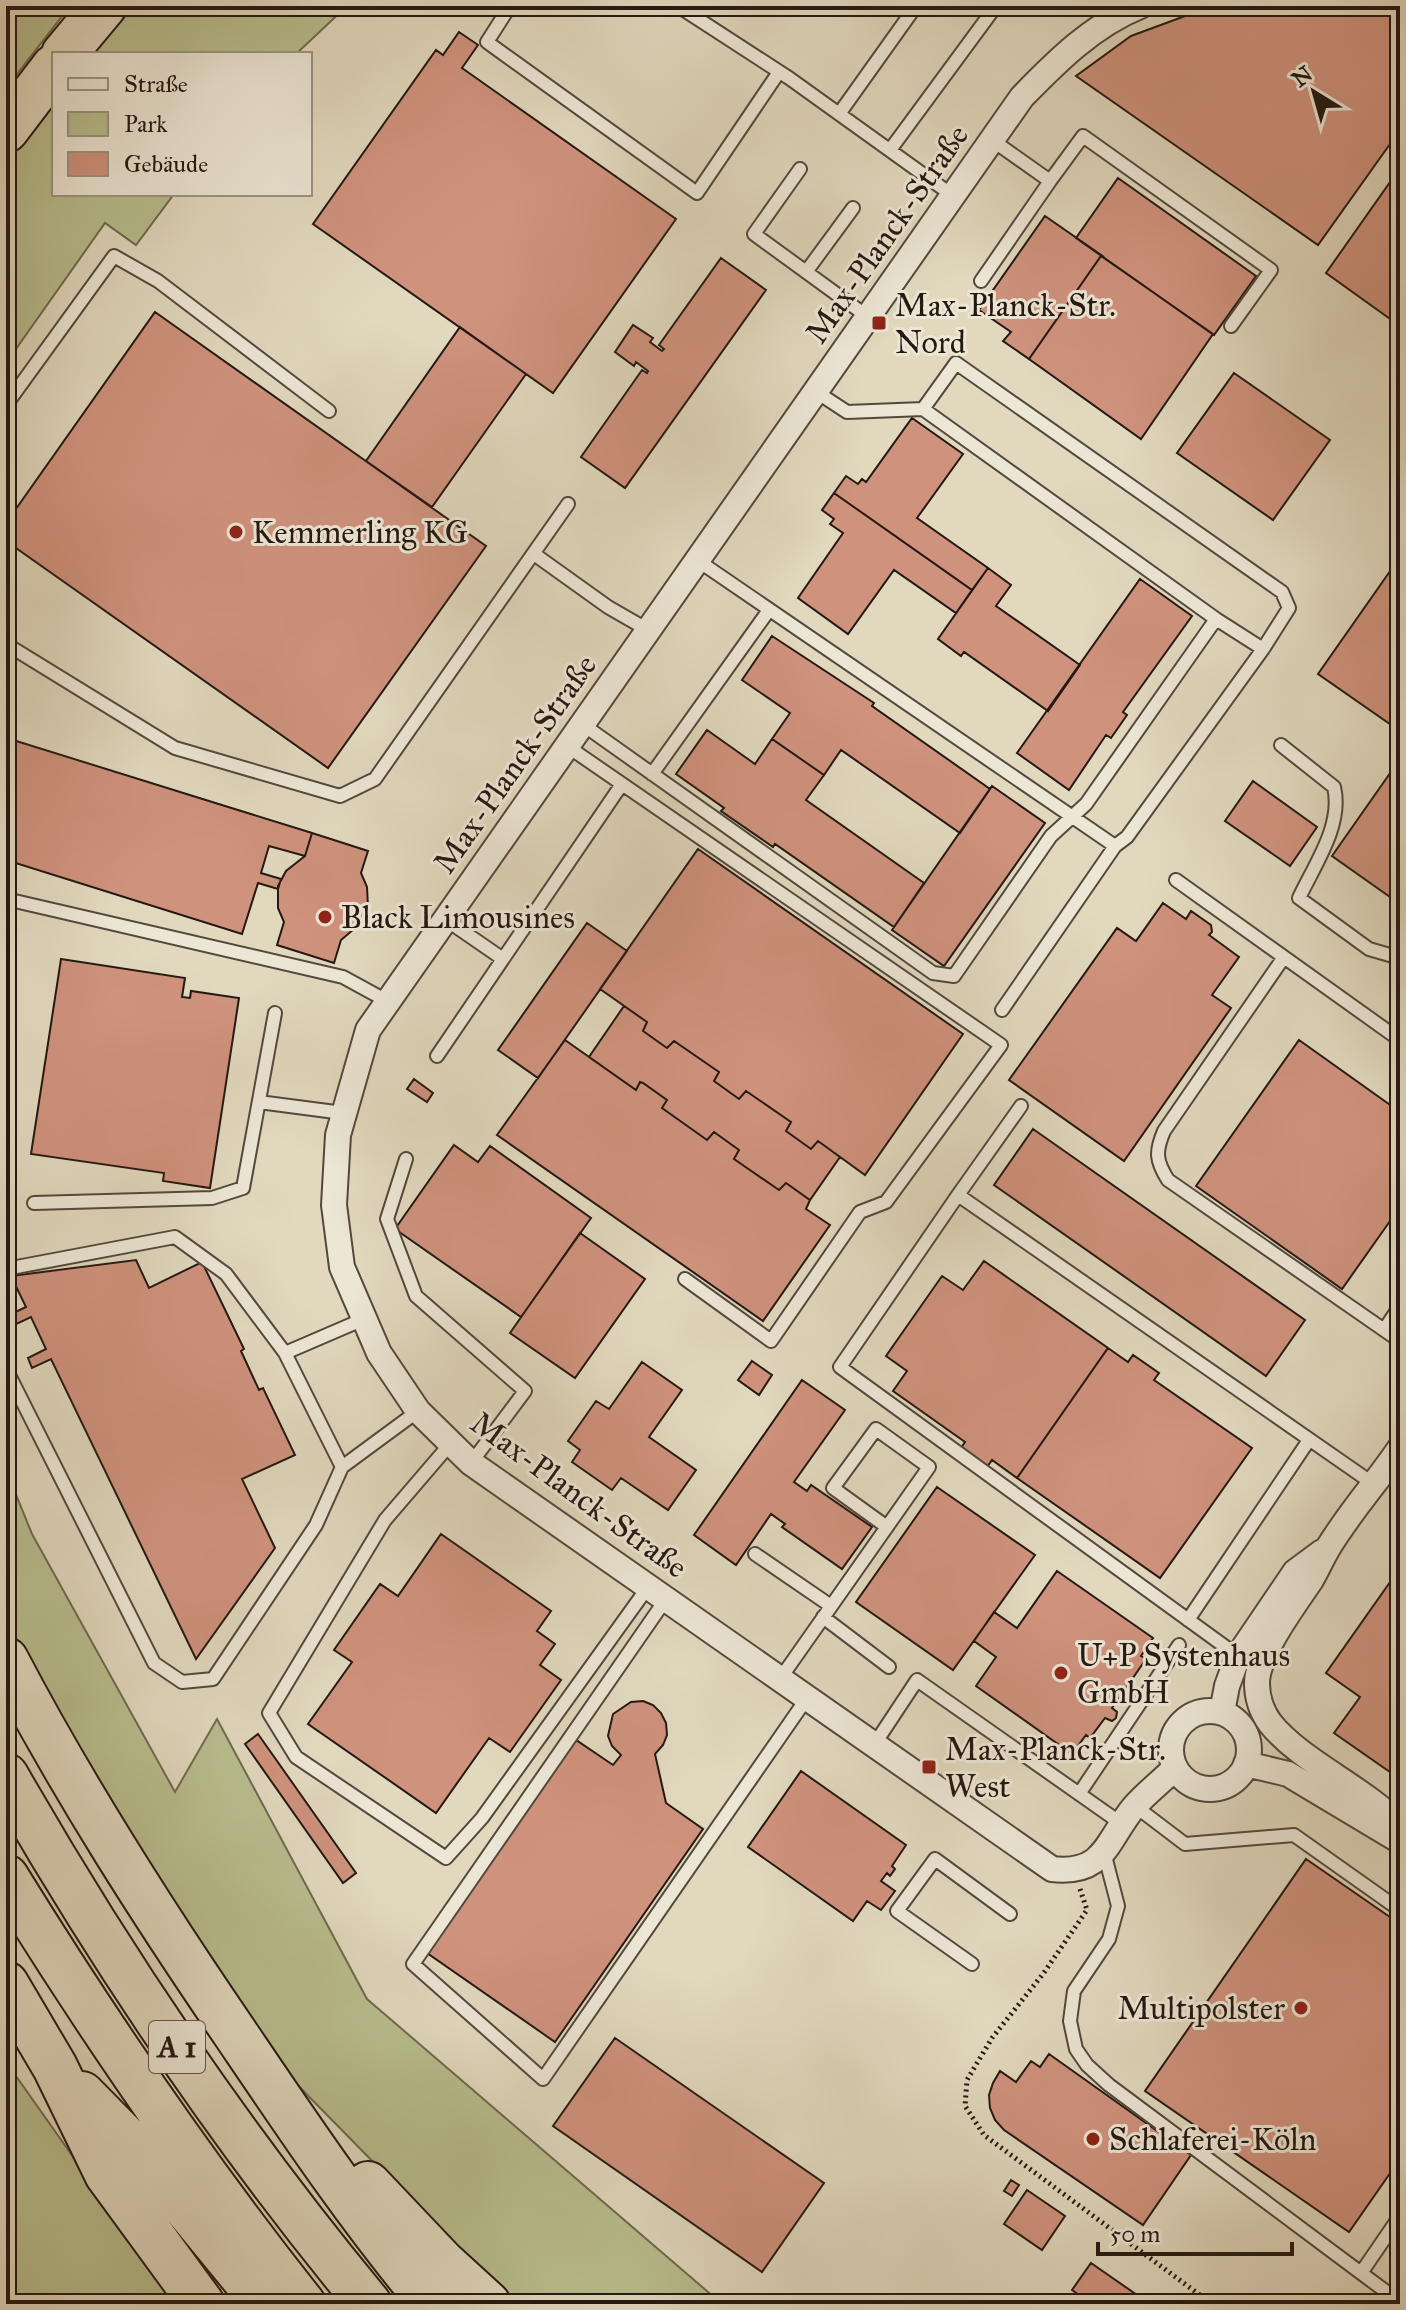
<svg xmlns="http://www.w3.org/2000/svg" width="1406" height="2310" viewBox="0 0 1406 2310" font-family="'IM FELL Great Primer',serif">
<rect width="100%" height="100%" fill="#e1d8be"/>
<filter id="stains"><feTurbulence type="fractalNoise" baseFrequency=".0025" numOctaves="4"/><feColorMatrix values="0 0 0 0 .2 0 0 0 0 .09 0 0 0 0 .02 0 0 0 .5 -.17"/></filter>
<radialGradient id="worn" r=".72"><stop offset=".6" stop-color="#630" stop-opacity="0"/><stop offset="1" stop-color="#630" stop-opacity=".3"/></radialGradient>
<path fill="#b8bd8e" stroke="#6e6a50" stroke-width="2" d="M6,6H70L6,88Z
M130,6H347L296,54H90Z
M54,96V194H174L136,245L105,223L6,363V154Z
M6,1470L32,1534L175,1792L217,1719L367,1999L722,2304H516L490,2281L277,2064L26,1671L6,1632Z
M6,2060L16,2076L177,2304H6Z"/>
<path fill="#cf927d" stroke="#241812" stroke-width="2" d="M1233,6L1353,7L1400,19V130L1318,245L1076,76L1131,36L1204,9Z
M459,32L478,45L462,68L676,219L553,393L313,224L436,50L443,55Z
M1400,168V326L1326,273Z
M1118,178L1256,276L1214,335L1076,238Z
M1045,216L1104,257L1101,256L1029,359L1003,341L1011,332L979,310Z
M1101,256L1213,334L1141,439L1029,359Z
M721,258L766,290L625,488L581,457L642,370L647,373L648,371L636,362L634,366L615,352L633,325L653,338L650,342L662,351L664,349L659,345Z
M155,312L486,546L328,768L6,541V523Z
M460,327L526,374L432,507L366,461Z
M1234,373L1330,440L1273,520L1177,453Z
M912,418L963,454L917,518L988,568L972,590L834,493L846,476L858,484L862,479L866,482Z
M834,493L972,590L956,613L894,570L848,634L798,598L843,533L830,524L834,519L822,510Z
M1400,557V731L1318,674Z
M988,568L1011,585L996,606L1080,665L1048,711L964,652L961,656L938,639Z
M1140,579L1192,616L1123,712L1127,715L1111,738L1106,735L1069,790L1017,753Z
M772,636L874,703L872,706L990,789L960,833L841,750L824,775L772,739L790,713L742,680Z
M707,730L755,764L772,739L824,775L806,800L924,883L894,927L775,844L773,847L721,811L724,808L676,774Z
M13,740L312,833L305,856L269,846L261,873L281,879L278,889L258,883L242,934L6,860V763Z
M1400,759V904L1332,856Z
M1253,781L1317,827L1290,866L1225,821Z
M992,786L1045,823L944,966L892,930Z
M312,833L368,851L361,873L367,887L368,907L360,924L341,940L334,963L277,945L284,922L278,908V886L286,871L305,856Z
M698,849L963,1034L865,1175L818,1141L811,1149L786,1131L791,1122L746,1091L739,1099L714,1081L719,1072L674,1041L667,1048L643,1031L647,1022L600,989Z
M1163,903L1186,919L1191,911L1211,925L1212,932L1209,935L1239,957L1212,995L1231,1008L1124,1161L1009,1080L1117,928L1136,941Z
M587,923L627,951L538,1078L498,1050Z
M61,959L185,978L182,997L190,998L191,991L239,998L210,1188L163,1181L164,1173L31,1154Z
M624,1006L647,1022L643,1031L667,1048L674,1041L719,1072L714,1081L739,1099L746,1091L791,1122L786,1131L811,1149L818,1141L840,1157L810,1200L786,1183L779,1190L734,1159L739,1150L714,1132L707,1140L662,1108L667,1100L643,1083L640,1082L636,1090L589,1057Z
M565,1040L636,1090L640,1082L643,1083L667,1100L662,1108L707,1140L714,1132L739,1150L734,1159L779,1190L786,1183L810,1200L806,1209L830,1225L763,1321L497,1135Z
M1299,1040L1400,1112V1207L1342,1289L1196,1186Z
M414,1079L433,1093L427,1102L407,1089Z
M1033,1129L1305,1320L1266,1376L994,1185Z
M454,1145L478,1162L490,1146L591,1218L521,1317L395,1229Z
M580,1233L645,1279L575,1378L510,1333Z
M136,1260L149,1288L202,1262L244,1349L241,1351L259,1390L263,1388L295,1455L242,1479L275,1548L196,1659L51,1359L32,1368L28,1358L46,1349L31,1317L12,1326L7,1316L26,1307L11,1276Z
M984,1261L1108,1348L1017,1478L992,1460L987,1467L961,1448L965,1442L893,1391L907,1371L886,1356L942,1276L963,1290Z
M1108,1348L1128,1362L1133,1355L1159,1373L1154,1380L1252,1448L1160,1578L1017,1478Z
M752,1361L772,1375L759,1395L738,1380Z
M642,1362L682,1390L649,1437L696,1470L668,1510L621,1478L612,1490L572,1462L580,1450L568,1441L596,1401L609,1409Z
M802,1380L845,1410L794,1482L807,1491L811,1485L872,1527L842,1569L782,1527L785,1524L771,1514L736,1565L694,1535Z
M937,1487L1035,1555L953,1670L856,1602Z
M441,1534L551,1611L537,1631L555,1644L540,1665L561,1680L510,1752L489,1738L436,1813L308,1724L352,1662L334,1650L380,1584L398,1596Z
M1400,1568V1779L1334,1733L1360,1697L1326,1673Z
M1057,1571L1153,1638L1141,1656L1146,1659L1112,1708L1117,1712L1116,1718L1112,1721L1105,1718L1090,1738L1086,1735L1072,1754L976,1686L996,1657L974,1641L994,1612L1017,1628Z
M643,1701L653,1705L661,1713L666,1723L667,1735L663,1745L655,1754L666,1803L703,1829L555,2042L427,1953L576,1740L613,1765L621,1755L612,1746L608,1736L613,1714L631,1702Z
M258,1734L356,1873L343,1883L245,1744Z
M801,1771L906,1845L892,1866L895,1869L890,1876L887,1873L881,1881L895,1891L881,1910L867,1901L853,1921L748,1847Z
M1306,1859L1400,1924V2159L1349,2232L1145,2091Z
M615,2038L824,2183L762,2272L553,2126Z
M1049,2054L1191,2155L1143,2225L1004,2130L995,2120L990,2108L989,2095L993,2083L1000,2071L1016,2082L1031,2061L1040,2067Z
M1011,2180L1019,2185L1012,2196L1004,2191Z
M1027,2190L1065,2216L1042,2250L1004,2224Z
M1091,2263L1150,2304H1092L1072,2290Z"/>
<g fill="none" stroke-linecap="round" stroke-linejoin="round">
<defs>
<path id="service" d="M510,6L487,42L697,193L779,72
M678,6L789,78L952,195
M839,114L916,6
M992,140L1050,181L1083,136L1271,270L1231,326
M890,150L996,6
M800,169L754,234L868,317
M806,272L853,208
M981,281L1050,181
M815,391L847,412L923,409L1216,619L1263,649L1127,837L1115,846L1002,1010
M6,405L114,256L158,281L329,411
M923,409L956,363L1282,592L1289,608L1263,649
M534,554L608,607L648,630
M697,560L1115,846
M6,644L175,748L340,796L375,779L568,504
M582,724L933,973L954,976L1051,836L1086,804L1216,619
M1281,745L1334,787C1343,825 1315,864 1299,898L1369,949L1400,958
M567,746L1001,1045L886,1202L860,1212L771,1341L685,1279
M652,774L769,610
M1176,880L1400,1040
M6,899L343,977L387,1001
M445,919L503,959
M1284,957L1164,1131C1155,1152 1156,1161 1168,1180L1400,1341
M437,1056L622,784
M259,1102L343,1113
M406,1159L387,1219L416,1296L525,1391L471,1463
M958,1195L1021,1106
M34,1203L212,1198L243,1188L275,1013
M6,1269L175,1237L226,1274L285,1353L342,1467
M1384,1330L1400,1306
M285,1353L364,1319
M6,1369L154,1663L182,1682L213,1679L316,1525L342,1467L418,1411
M451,1443L385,1520L269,1713L296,1757L446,1858L482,1818L648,1587
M755,1554L831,1606
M666,1599L413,1964L543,2079L807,1698
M823,1617L889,1667
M1188,1620L1309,1440
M1238,1656L840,1367L958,1195L1375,1485
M780,1679L929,1467L876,1429L833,1488L887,1527
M874,1745L917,1680L1122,1824
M1079,1794L1179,1645
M1135,1806L1185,1844L1294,1835L1400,1910
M1104,1852L1118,1906L1109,1939L1074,1991L1070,2021L1076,2049L1087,2065L1109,2085L1361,2273
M972,1964L897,1911L935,1859L1010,1914
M1400,2216L1361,2273L1400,2302"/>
<path id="minor" d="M1140,6C1093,25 1057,61 1022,97L368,1030L338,1135L334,1205L342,1267L379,1353L418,1411L471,1463L1052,1869C1105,1875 1106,1841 1134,1807C1146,1793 1162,1781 1175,1768
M1400,1448C1377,1482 1349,1513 1328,1548C1322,1558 1317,1570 1311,1580C1295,1604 1257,1654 1257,1683C1257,1697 1262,1712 1270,1723C1301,1762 1363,1787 1400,1826
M1171 1750a39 39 0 1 1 78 0a39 39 0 1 1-78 0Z
M1222,1712L1227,1686L1238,1656L1295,1572L1322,1552
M1246,1764L1288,1774L1400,1841"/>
<path id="motorway" d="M64,54L104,6
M6,130L54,67
M6,1660C74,1790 153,1913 235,2033C298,2126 360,2219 432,2304
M6,1776C112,1961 233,2140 369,2304
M6,1877C97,2024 195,2168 303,2304
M6,1984L55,2067L107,2174L202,2304
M82,2094L148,2161L265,2304
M368,2184L442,2262L488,2304"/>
</defs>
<use href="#service" stroke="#53483d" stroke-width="16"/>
<use href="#minor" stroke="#53483d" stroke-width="28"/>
<use href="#motorway" stroke="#241812" stroke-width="48"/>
<path stroke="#241812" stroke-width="5" stroke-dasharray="2 4" stroke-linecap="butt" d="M1080,1889L1087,1910L1043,1974L992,2038L967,2080L965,2106L984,2135L1212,2304"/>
<use href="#service" stroke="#ece6d5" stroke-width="12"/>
<use href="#minor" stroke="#ece6d5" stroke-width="24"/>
<use href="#motorway" stroke="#e1d8be" stroke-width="44"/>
</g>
<g fill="#8f2418" stroke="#ece6d5" stroke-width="3">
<rect x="871" y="315" width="16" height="16" rx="4"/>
<circle cx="236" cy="532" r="8"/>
<circle cx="325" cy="917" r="8"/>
<circle cx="1061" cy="1673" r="8"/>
<rect x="921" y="1759" width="16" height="16" rx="4"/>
<circle cx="1301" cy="2008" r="8"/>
<circle cx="1093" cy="2139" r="8"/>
</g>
<g text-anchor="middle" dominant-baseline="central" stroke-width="6" stroke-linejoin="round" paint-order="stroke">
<rect fill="#ece6d5" stroke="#60564c" stroke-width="2" x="149" y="2021" width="56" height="52" rx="6"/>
<g font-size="30" font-weight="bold" fill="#241812">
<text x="177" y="2047">A 1</text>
</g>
<g font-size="32" fill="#241812" stroke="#ece6d5">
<text transform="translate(887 234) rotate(-55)">Max-Planck-Straße</text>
<text transform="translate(515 764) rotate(-55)">Max-Planck-Straße</text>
<text transform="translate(579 1495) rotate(36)">Max-Planck-Straße</text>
</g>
<g font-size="32" fill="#241812" stroke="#ece6d5" text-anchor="start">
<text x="895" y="305">Max-Planck-Str.<tspan x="895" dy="37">Nord</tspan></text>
<text x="252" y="532">Kemmerling KG</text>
<text x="341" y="917">Black Limousines</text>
<text x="1077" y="1655">U+P Systenhaus<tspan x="1077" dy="37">GmbH</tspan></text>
<text x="945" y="1749">Max-Planck-Str.<tspan x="945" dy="37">West</tspan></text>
<text x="1285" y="2008" text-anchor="end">Multipolster</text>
<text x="1109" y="2139">Schlaferei-Köln</text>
</g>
</g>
<rect width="1406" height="2310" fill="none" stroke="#e1d8be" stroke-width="32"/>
<rect x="8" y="8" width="1390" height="2294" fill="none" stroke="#241812" stroke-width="4"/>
<rect x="16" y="16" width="1374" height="2278" fill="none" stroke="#241812" stroke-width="2"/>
<rect x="52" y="52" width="260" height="144" fill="#ece6d5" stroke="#9c9487" stroke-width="2"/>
<rect x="68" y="78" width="40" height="12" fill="#ece6d5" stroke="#9c9487" stroke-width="2"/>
<text x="124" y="92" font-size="24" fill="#241812">Straße</text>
<rect x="68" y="112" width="40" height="24" fill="#b8bd8e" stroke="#9c9487" stroke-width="2"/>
<text x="124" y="132" font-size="24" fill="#241812">Park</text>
<rect x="68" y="152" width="40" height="24" fill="#cf927d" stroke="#9c9487" stroke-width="2"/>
<text x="124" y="172" font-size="24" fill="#241812">Gebäude</text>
<g transform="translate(1314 92) rotate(323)" stroke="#ece6d5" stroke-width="6" paint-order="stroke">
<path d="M0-6L14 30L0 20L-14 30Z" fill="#241812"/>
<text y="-12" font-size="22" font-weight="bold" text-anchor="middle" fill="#241812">N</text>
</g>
<path d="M1098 2242v12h194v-12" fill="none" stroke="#241812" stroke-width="4"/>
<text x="1110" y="2242" font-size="24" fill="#241812" stroke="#ece6d5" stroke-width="6" paint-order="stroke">50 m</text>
<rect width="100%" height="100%" filter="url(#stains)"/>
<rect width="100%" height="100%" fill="url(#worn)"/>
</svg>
